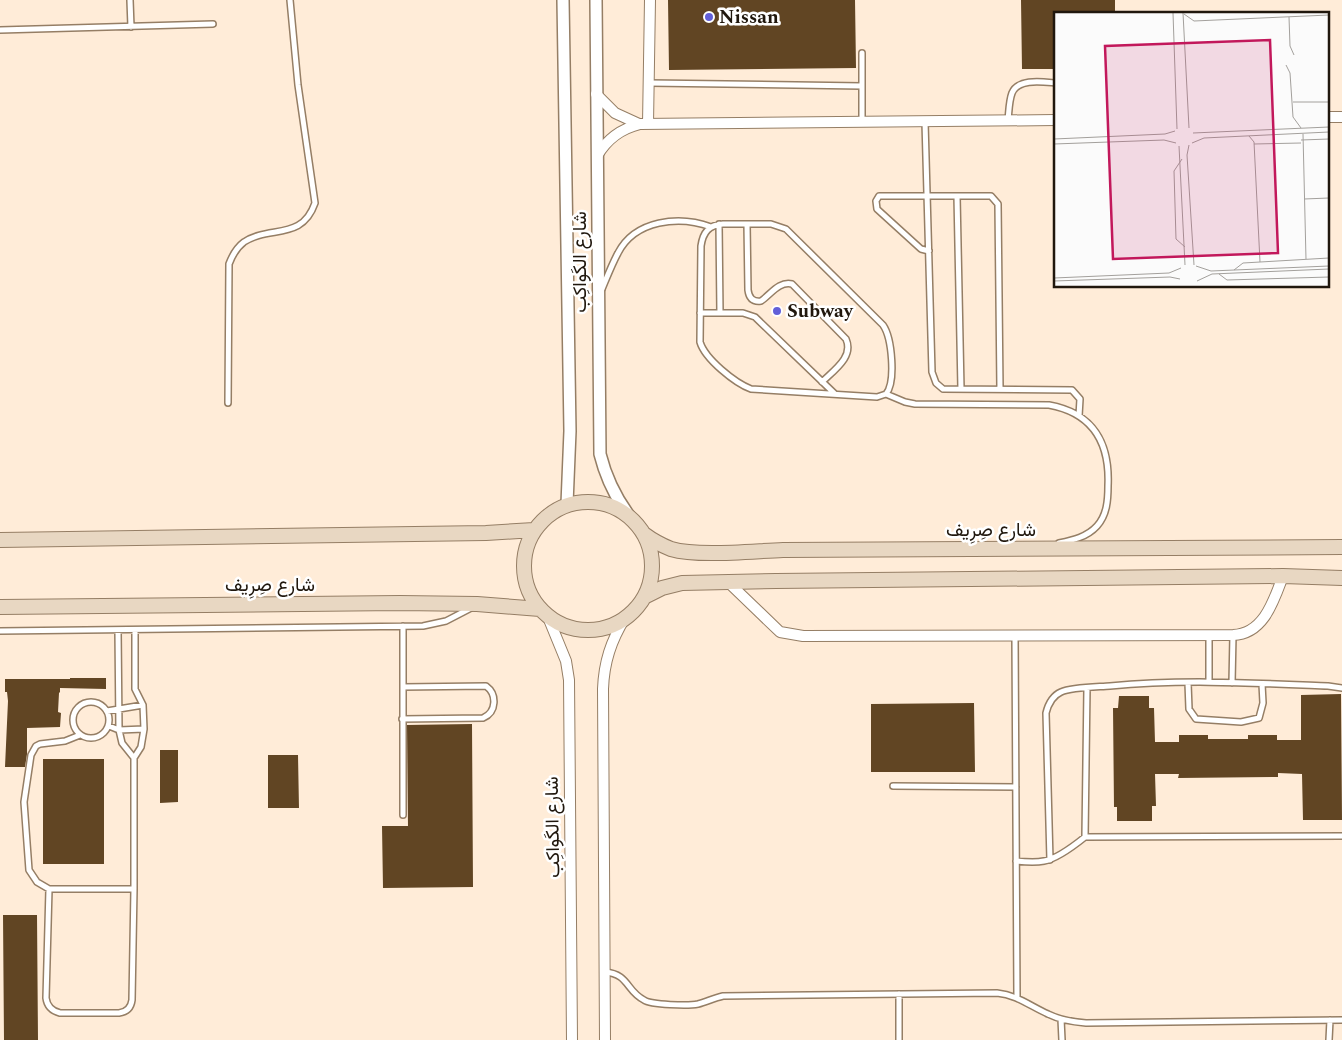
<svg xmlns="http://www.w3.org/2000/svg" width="1342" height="1040" viewBox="0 0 1342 1040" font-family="Spectral,Vazirmatn,serif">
<rect width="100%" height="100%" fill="#fbfbfb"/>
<path fill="#ffecd8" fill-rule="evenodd" d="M0,0H1342V1040H0ZM1056,14H1328V286H1056Z"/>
<path fill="#614523" d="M668,0H855L856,68L669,70Z
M1021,0H1115V14H1056V69H1022Z
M70,678H106V689L60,688V692L59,693L58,712L61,713L60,727L27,728V754L25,767H5L8,701L7,692H5V679H70Z
M1341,694L1342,820H1303L1302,774L1278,773V777L1178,778L1179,774H1155L1156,806H1152V821H1117V807H1114L1113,708H1118L1119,696H1149V708H1154L1155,742H1179V735H1208V739H1248V735H1277V740H1301V695Z
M974,703L975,772H871V704Z
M472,724L473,887L383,888L382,826H408L407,725Z
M160,750H178V802L160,803Z
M268,755H298L299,808H268Z
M43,759H104V864H43Z
M3,915H37L38,1040H4Z"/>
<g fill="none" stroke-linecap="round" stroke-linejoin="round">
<defs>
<path id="service" d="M130,0L131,27
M0,30L213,24
M649,83L862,86
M1008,120C1009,111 1009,101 1012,93C1018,78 1043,82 1056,83
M862,122V53
M925,122L932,372L936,383L943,389L1072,390L1080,399L1079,416
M957,196L961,389
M719,224L720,313
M723,224H771L786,229L883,325C892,338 896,382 886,394L877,397L751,389C735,383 705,359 700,342L701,246C703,232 709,225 723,224Z
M747,224L748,290C749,298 753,302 761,301C771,294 779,281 792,284L846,339C854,357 834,370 822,382
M929,251L921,249L877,209L876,201L879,196H991L998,204L1000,389
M602,289C607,277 612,264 618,253C635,220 679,215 711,227
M700,313H743L755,317L835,394
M886,394L905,402L915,404L1049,405C1093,413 1110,443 1108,486C1108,500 1107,515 1097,526C1087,537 1073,540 1059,543
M228,403L229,264C232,256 236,248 244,242C270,225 302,241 315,203L298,85L290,0
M118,630L119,730L122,743L134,758
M0,631L423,626L446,621L473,607
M1209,635V682
M1015,636L1017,997
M1188,683L1189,709L1196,719L1241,722L1259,718L1263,703L1262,684
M1232,683L1233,635
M73 720a18 18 0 1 1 36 0a18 18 0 1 1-36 0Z
M107,711L143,705
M402,719L483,718C497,712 497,694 486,686L403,687
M109,726L119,730L144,729
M80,735L65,741L40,744L36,746L31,755L24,802L29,870L37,882L49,889H134
M893,786L1016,787
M403,815V626
M1085,837L1087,688
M1050,860L1046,713C1048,705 1052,696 1061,692C1072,687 1097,687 1110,686C1182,679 1255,683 1328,686L1342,688
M1016,861C1025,862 1035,863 1044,861C1057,859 1075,845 1085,837L1342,836
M49,889L46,998C47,1006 52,1011 60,1013H119C127,1012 131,1008 132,1000L134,889V758L141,747L144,729L143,705L135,689V630
M605,972C629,974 626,991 644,1000C651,1005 689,1006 698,1004C706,1002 714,998 723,996L997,993C1017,995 1030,1006 1048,1014C1060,1020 1073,1022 1086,1023L1342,1020
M899,994V1040
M1061,1019L1062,1040
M1329,1040L1330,1020"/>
<path id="minor" d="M596,94L615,113L639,124
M1328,117H1342
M648,124L650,0
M597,156C607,139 620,129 640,124L1056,120
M728,582L780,632L803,636L1233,635C1264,634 1274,600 1283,576
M548,617L566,661L569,680L572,1040
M605,1040L603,689C604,662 611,641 625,618"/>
<path id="tertiary" d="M563,0L570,431L567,504
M596,0L600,454C606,478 615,497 630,517"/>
<path id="secondary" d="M524 566a64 64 0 1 1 128 0a64 64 0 1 1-128 0Z
M644,534C652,540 661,545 671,549C698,557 753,551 783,550L1342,547
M0,540L486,533L534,530
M644,597L662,588L682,583L776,581L1283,576L1342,578
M0,607L400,603L477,604L540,609"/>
</defs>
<use href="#service" stroke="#957e65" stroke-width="8"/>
<use href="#minor" stroke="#957e65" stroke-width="12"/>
<use href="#tertiary" stroke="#957e65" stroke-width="14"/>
<use href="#secondary" stroke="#957e65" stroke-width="16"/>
<use href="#service" stroke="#fff" stroke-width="5"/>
<use href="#minor" stroke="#fff" stroke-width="10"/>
<use href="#tertiary" stroke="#fff" stroke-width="11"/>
<use href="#secondary" stroke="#e8d7c2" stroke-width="14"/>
</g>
<g fill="#625fd8" stroke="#fff" stroke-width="2">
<circle cx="709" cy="17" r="5"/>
<circle cx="777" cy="311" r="5"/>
</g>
<g text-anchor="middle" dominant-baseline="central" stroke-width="5" stroke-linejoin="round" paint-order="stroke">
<g font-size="19" font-weight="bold" fill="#20170d" stroke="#fff" text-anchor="start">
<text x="719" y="17">Nissan</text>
<text x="787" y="311">Subway</text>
</g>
<g font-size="19" fill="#20170d" stroke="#fff">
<text transform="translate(580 262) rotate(-90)">شارع الكَواكِب</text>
<text x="991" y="530">شارع صِرِيف</text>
<text x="270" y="585">شارع صِرِيف</text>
<text transform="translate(553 827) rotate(-91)">شارع الكَواكِب</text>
</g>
</g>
<g transform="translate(1054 12)">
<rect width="275" height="275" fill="#fbfbfb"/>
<path fill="none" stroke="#a3a09c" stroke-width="1" d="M119,1L123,117M129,1L135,116M130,2L140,9L275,3M235,5L236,34L240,43M232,53L236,61L239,105L247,116M239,90H275M139,121L275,115M249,122L252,247M195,124L200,130L206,250M0,127L111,122L121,119M247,128L275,127M138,131L150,126L275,120M0,132L110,128L122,131M200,132L247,131M135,133L133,143L140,253M125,134L131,253M128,147L120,159L122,227L131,235M250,187L275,186M142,254L157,259L275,254M180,258L189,251L275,246M165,262L173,268L275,265M0,266L115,261L127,256M0,269L116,265L126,267M143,269L158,262L275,257"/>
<path fill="#c2185b" fill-opacity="0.15" stroke="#c2185b" stroke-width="2.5" d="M216,28L224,241L59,247L51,34Z"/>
<rect width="275" height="275" fill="none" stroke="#20170d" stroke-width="2.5"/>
</g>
</svg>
